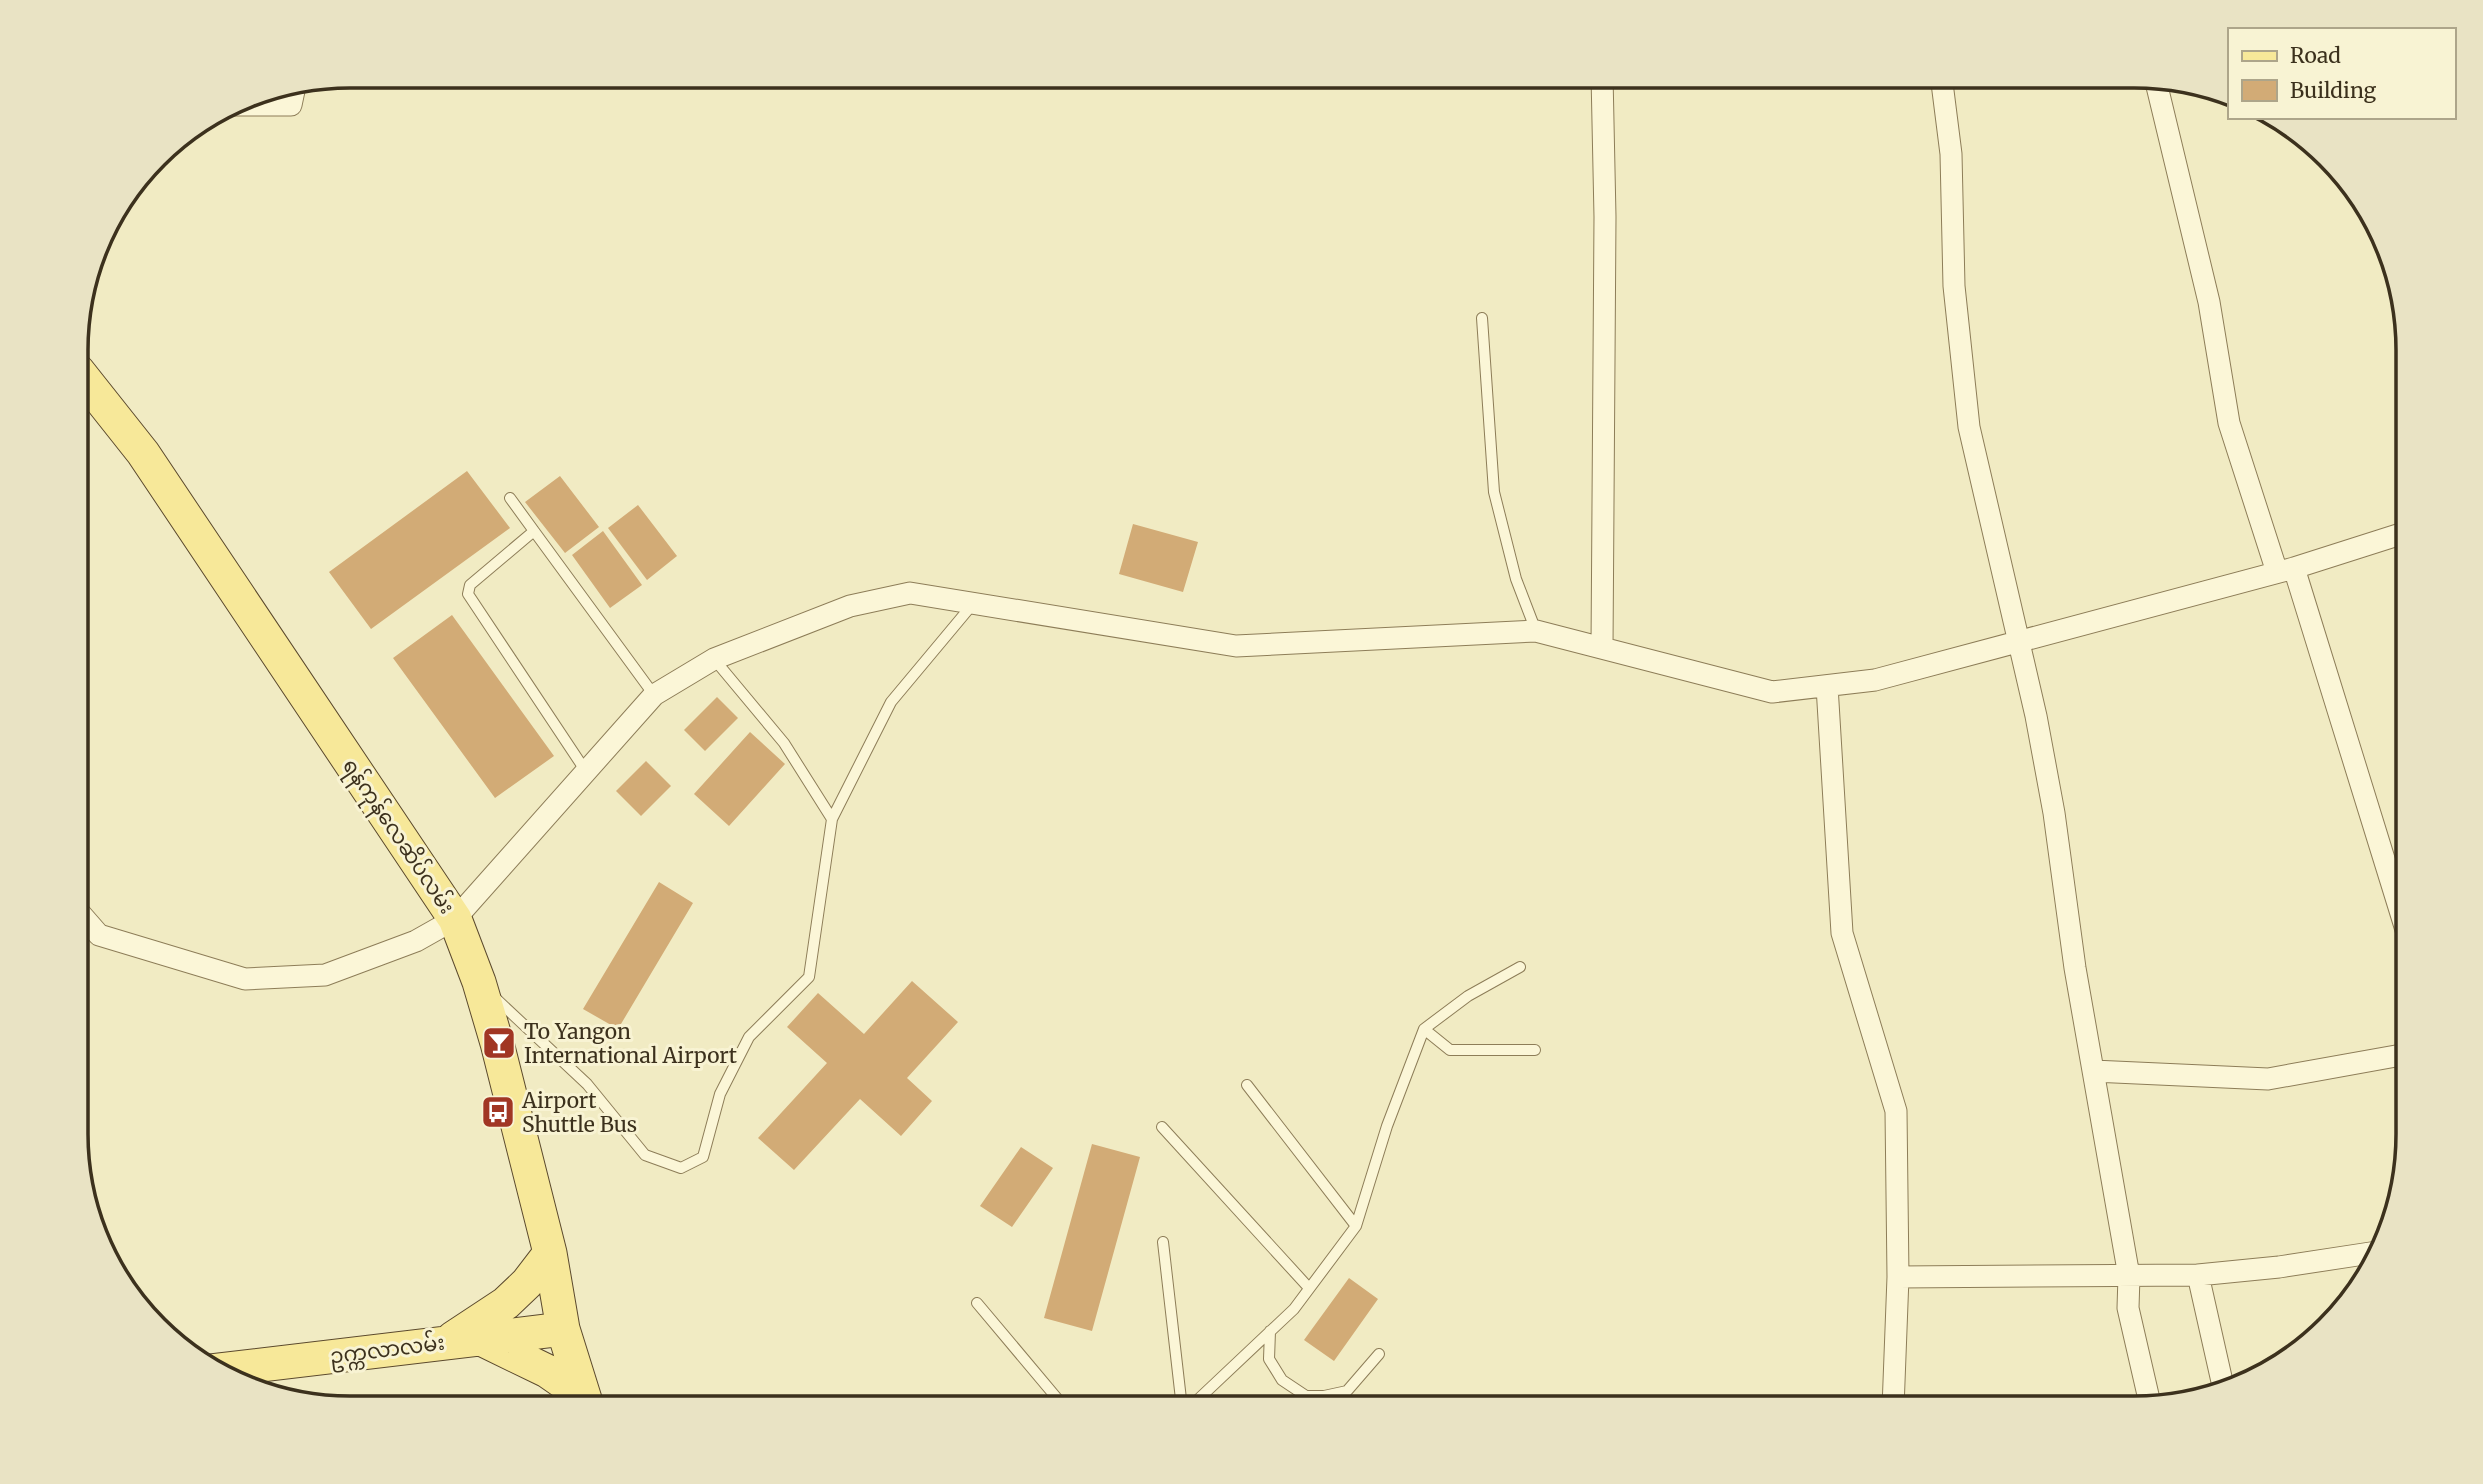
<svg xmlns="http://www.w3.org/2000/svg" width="2483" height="1484" viewBox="0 0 2483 1484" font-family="Merriweather,'Noto Sans Myanmar',serif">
<rect width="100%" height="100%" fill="#f1ebc3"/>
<path fill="#d2ab76" d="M467,471L510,528L371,629L329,572Z
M560,476L599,527L565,553L525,502Z
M638,505L677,556L647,580L608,528Z
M1133,524L1198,542L1183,592L1119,574Z
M603,531L642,585L610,608L572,555Z
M452,615L554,756L495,798L393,658Z
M717,697L738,718L705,751L684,730Z
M750,732L785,764L729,826L694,794Z
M646,761L671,786L641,816L616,791Z
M659,882L693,903L618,1029L583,1009Z
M912,981L958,1022L907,1078L932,1101L901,1136L860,1099L794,1170L758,1138L827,1063L787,1027L818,993L864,1034Z
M1092,1144L1140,1157L1092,1331L1044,1318Z
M1021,1147L1053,1168L1012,1227L980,1206Z
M1349,1278L1378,1299L1334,1361L1304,1340Z"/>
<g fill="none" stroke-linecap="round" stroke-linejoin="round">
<defs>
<path id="service" d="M1482,318L1494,492L1516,579L1536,631
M510,498L534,531
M714,659L784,743L832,819
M585,770L468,594L470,585L534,531L654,695
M493,996L587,1084L645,1155L681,1168L703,1157L720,1094L749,1037L809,977L832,819L891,702L972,605
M1424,1029L1450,1050H1535
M1247,1085L1356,1226
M1162,1127L1309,1288
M1163,1242L1182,1408
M977,1303L1066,1409
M1270,1331L1269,1359L1282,1380L1306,1396H1324L1347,1391L1379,1354
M1189,1408L1294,1309L1356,1226L1387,1126L1424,1029L1468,996L1520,967"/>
<path id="minor" d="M1602,75L1605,217L1602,648
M1941,75L1951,154L1954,286L1969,427L2036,716L2054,813L2075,968L2129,1276L2128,1308L2151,1408
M2155,78L2209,302L2229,423L2277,572
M231,105H291L295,86
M2294,568L2407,933
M1827,686L1842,933L1896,1111L1898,1277L1893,1408
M78,911L99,935L245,979L325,975L416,941L455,919L654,695L714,659L850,606L910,593L1236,646L1536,631L1772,692L1875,680L2294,568L2407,532
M2093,1071L2268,1079L2407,1054
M1898,1277L2198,1275
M2223,1386L2198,1275L2279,1267L2377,1252"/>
<path id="primary" d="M78,371L143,453L455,919L479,982L497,1043L550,1253L563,1329L588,1409
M453,1338L506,1303L527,1283L550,1253
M479,1338L547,1371L583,1396
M211,1371L563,1329"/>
</defs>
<use href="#service" stroke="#8d7d58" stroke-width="12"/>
<use href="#minor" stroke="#8d7d58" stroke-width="23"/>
<use href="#primary" stroke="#5b492d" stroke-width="35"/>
<use href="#service" stroke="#fbf6d7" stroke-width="10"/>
<use href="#minor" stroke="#fbf6d7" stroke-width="21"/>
<use href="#primary" stroke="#f7e899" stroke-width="33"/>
</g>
<defs>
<symbol id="bar-square" viewBox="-11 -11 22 22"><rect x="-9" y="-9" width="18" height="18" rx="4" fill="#a13624" stroke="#f8f3d3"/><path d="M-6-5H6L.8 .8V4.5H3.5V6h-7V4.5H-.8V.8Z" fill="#fff"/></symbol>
<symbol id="bus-square" viewBox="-11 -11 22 22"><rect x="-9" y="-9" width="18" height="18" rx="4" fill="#a13624" stroke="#f8f3d3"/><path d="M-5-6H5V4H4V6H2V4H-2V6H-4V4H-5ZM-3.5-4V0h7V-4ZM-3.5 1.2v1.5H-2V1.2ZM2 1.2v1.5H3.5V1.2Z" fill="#fff"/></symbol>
</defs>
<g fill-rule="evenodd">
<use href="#bar-square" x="480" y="1024" width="38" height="38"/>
<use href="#bus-square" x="479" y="1093" width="38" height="38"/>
</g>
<g text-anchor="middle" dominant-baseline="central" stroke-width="6" stroke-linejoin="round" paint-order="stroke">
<g font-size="21" fill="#3c311d" stroke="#f8f3d3">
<text transform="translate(399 836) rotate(56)">ရန်ကုန်လေဆိပ်လမ်း</text>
<text transform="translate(387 1349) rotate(-7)">ဥက္ကလာလမ်း</text>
</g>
<g font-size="21" fill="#3c311d" stroke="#f8f3d3" text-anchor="start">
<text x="524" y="1031">To Yangon<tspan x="524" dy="24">International Airport</tspan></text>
<text x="522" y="1100">Airport<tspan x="522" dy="24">Shuttle Bus</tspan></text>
</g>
</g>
<path d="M0 0H2483V1484H0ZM350 88H2134A262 262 0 0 1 2396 350V1134A262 262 0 0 1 2134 1396H350A262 262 0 0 1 88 1134V350A262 262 0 0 1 350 88Z" fill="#e9e3c4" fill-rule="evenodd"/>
<path fill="none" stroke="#3c311d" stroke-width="3.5" d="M350 88H2134A262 262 0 0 1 2396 350V1134A262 262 0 0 1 2134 1396H350A262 262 0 0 1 88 1134V350A262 262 0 0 1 350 88Z"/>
<rect x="2228" y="28" width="228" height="91" fill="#f8f3d3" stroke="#ada58a" stroke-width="2"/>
<rect x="2242" y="51" width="35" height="10" fill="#f7e899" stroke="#ada58a" stroke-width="2"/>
<text x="2290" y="63" font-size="21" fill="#3c311d">Road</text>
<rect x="2242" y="80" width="35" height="21" fill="#d2ab76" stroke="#ada58a" stroke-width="2"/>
<text x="2290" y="98" font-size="21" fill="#3c311d">Building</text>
</svg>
